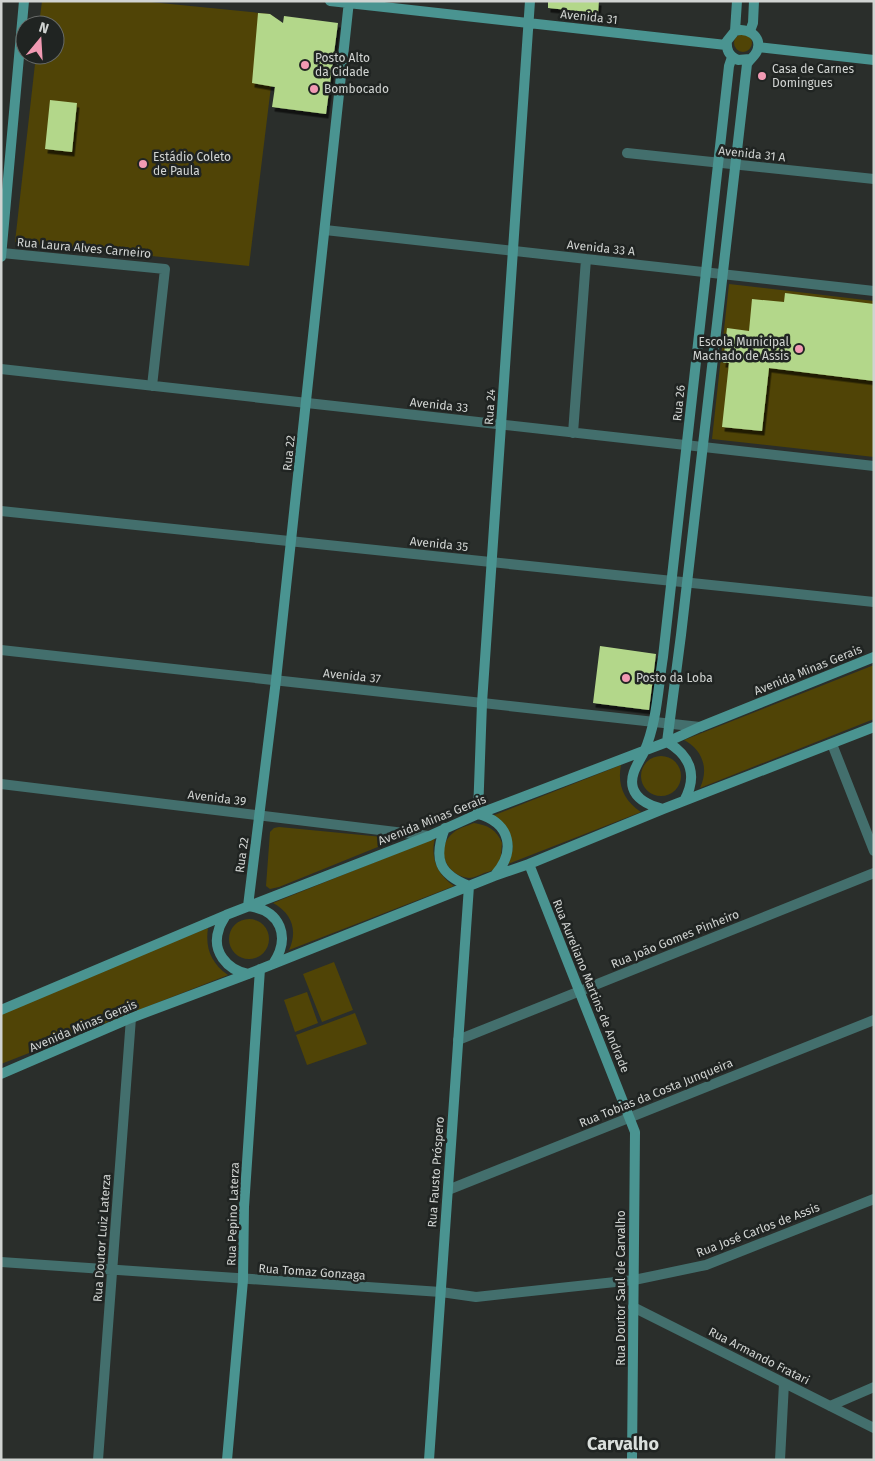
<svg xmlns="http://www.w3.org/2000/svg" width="875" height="1461" viewBox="0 0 875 1461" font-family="'Fira Sans',sans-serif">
<defs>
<filter id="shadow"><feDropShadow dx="2.5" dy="4.5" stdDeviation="0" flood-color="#0009"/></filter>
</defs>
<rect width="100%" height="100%" fill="#2a2e2b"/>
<path fill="#504406" d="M42,1H140L270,14L279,21L249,266L15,242L36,55H55V25H39Z
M734 43a9 9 0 1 1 18 0a9 9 0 1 1-18 0Z
M729,284L874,301V457L712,439Z
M874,665V719L700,788C709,769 703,750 684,740Z
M641 776a20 20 0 1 1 40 0a20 20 0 1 1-40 0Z
M621,765C617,785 624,801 641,812L508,864C519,840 509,831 492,816Z
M474,823C488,825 497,830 502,843C501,851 502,863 495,869C492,871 487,872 484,873C479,875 474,878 469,878C446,876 434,848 453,833C458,828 467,826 474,823Z
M279,827L393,838L395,840L279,887L270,889L266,886L270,832L274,828Z
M435,838C430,858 437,874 454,886L289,950C298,931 292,913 273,903Z
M229 939a20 20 0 1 1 40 0a20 20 0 1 1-40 0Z
M208,928C205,948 211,963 228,975L1,1064V1010Z
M334,962L353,1010L322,1022L303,974Z
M307,992L318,1023L295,1032L284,1000Z
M355,1013L367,1044L307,1065L296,1035Z"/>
<path fill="#b3d78a" filter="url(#shadow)" d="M548,1H599L598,13L548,8Z
M258,13L270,14L283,23L284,16L338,23L326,114L272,107L275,87L252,83Z
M50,100L77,103L72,152L45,149Z
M785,293L874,304V381L769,368L762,431L722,427L729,363H723L727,328L749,331L752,299L784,302Z
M600,646L656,654L649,710L593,703Z"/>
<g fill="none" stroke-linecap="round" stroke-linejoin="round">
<path stroke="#436f6d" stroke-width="10" d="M627,153L874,179
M325,230L874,291
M2,253L165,269L152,386
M1,369L874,466
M573,433L586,259
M1,511L874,602
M1,650L700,727
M832,744L874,851
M1,784L429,836
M458,1040L874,873
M448,1190L874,1020
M1,1262L441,1292L476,1297L634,1280L706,1265L874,1199
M633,1307L874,1428
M830,1406L874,1387
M98,1460L131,1018
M780,1460L784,1383"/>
<path stroke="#4a9491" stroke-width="10" d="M330,1L726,45
M735,31L737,1
M750,31L753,23L754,1
M758,47L874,60
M1,257L24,1
M684,801C698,776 691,756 667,742L681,635L747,64C750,59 755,56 757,51C763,36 747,27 735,31L727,41C726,50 729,56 738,60L750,59
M663,809C651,806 637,801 633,788C629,775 639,762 644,752C657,723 658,688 663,657L729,66L732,57
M445,828C433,859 439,874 469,886
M529,864L635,1132L632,1460
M495,875C516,851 511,823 478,814L482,703L530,1
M226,915C224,919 220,924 219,929C211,951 227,970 248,974
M273,964C291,937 281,910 248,906L276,680L349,1
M1,1010L226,915L429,836L478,814L667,742L700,727L874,657
M1,1074L131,1018L248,974L494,876L529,864L663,809L874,727
M227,1460L243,1280L244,1207L260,969
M429,1460L469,886"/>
</g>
<g fill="#f19ab3" stroke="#202422" stroke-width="2">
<circle cx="305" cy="65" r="5"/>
<circle cx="762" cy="76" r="5"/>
<circle cx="314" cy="89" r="5"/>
<circle cx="143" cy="164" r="5"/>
<circle cx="799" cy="349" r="5"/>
<circle cx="626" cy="678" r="5"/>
</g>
<g text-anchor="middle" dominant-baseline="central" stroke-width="5" stroke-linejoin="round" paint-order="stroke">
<g font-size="12" fill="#d1d4d2" stroke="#202422">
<text transform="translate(589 17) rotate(6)">Avenida 31</text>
<text transform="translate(752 154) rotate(6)">Avenida 31 A</text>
<text transform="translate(84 248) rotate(5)">Rua Laura Alves Carneiro</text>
<text transform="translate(601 248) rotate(6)">Avenida 33 A</text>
<text transform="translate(679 403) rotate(-84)">Rua 26</text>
<text transform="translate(439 405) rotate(6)">Avenida 33</text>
<text transform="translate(490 407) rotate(-86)">Rua 24</text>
<text transform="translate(289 453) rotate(-84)">Rua 22</text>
<text transform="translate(439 544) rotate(6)">Avenida 35</text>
<text transform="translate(808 670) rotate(-22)">Avenida Minas Gerais</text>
<text transform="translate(352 676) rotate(6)">Avenida 37</text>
<text transform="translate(217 798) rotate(7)">Avenida 39</text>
<text transform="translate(432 820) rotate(-22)">Avenida Minas Gerais</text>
<text transform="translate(242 855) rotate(-82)">Rua 22</text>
<text transform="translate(675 939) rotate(-22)">Rua João Gomes Pinheiro</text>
<text transform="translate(591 986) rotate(68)">Rua Aureliano Martins de Andrade</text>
<text transform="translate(83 1026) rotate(-23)">Avenida Minas Gerais</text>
<text transform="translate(656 1093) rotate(-22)">Rua Tobias da Costa Junqueira</text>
<text transform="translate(436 1172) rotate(-86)">Rua Fausto Próspero</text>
<text transform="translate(233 1214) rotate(-88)">Rua Pepino Laterza</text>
<text transform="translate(758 1230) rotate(-21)">Rua José Carlos de Assis</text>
<text transform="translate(102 1238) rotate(-86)">Rua Doutor Luiz Laterza</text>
<text transform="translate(312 1272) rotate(4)">Rua Tomaz Gonzaga</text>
<text transform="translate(621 1288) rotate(-90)">Rua Doutor Saul de Carvalho</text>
<text transform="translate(759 1356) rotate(27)">Rua Armando Fratari</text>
</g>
<g font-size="12" fill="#d1d4d2" stroke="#202422" text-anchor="start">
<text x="315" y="58">Posto Alto<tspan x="315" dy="14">da Cidade</tspan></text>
<text x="772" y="69">Casa de Carnes<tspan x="772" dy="14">Domingues</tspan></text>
<text x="324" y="89">Bombocado</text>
<text x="153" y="157">Estádio Coleto<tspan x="153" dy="14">de Paula</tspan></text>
<text x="789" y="342" text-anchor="end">Escola Municipal<tspan x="789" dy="14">Machado de Assis</tspan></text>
<text x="636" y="678">Posto da Loba</text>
</g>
<g font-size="18" font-weight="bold" fill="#dadfdc" stroke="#202422">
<text x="623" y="1444">Carvalho</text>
</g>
</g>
<rect width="875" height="1461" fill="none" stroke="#d1d4d2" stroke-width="5"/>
<g transform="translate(40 40) rotate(18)"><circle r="24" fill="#202422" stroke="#676a68"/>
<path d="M0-4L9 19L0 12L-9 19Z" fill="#f19ab3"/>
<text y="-8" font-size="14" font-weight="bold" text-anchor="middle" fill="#d1d4d2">N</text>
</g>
</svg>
